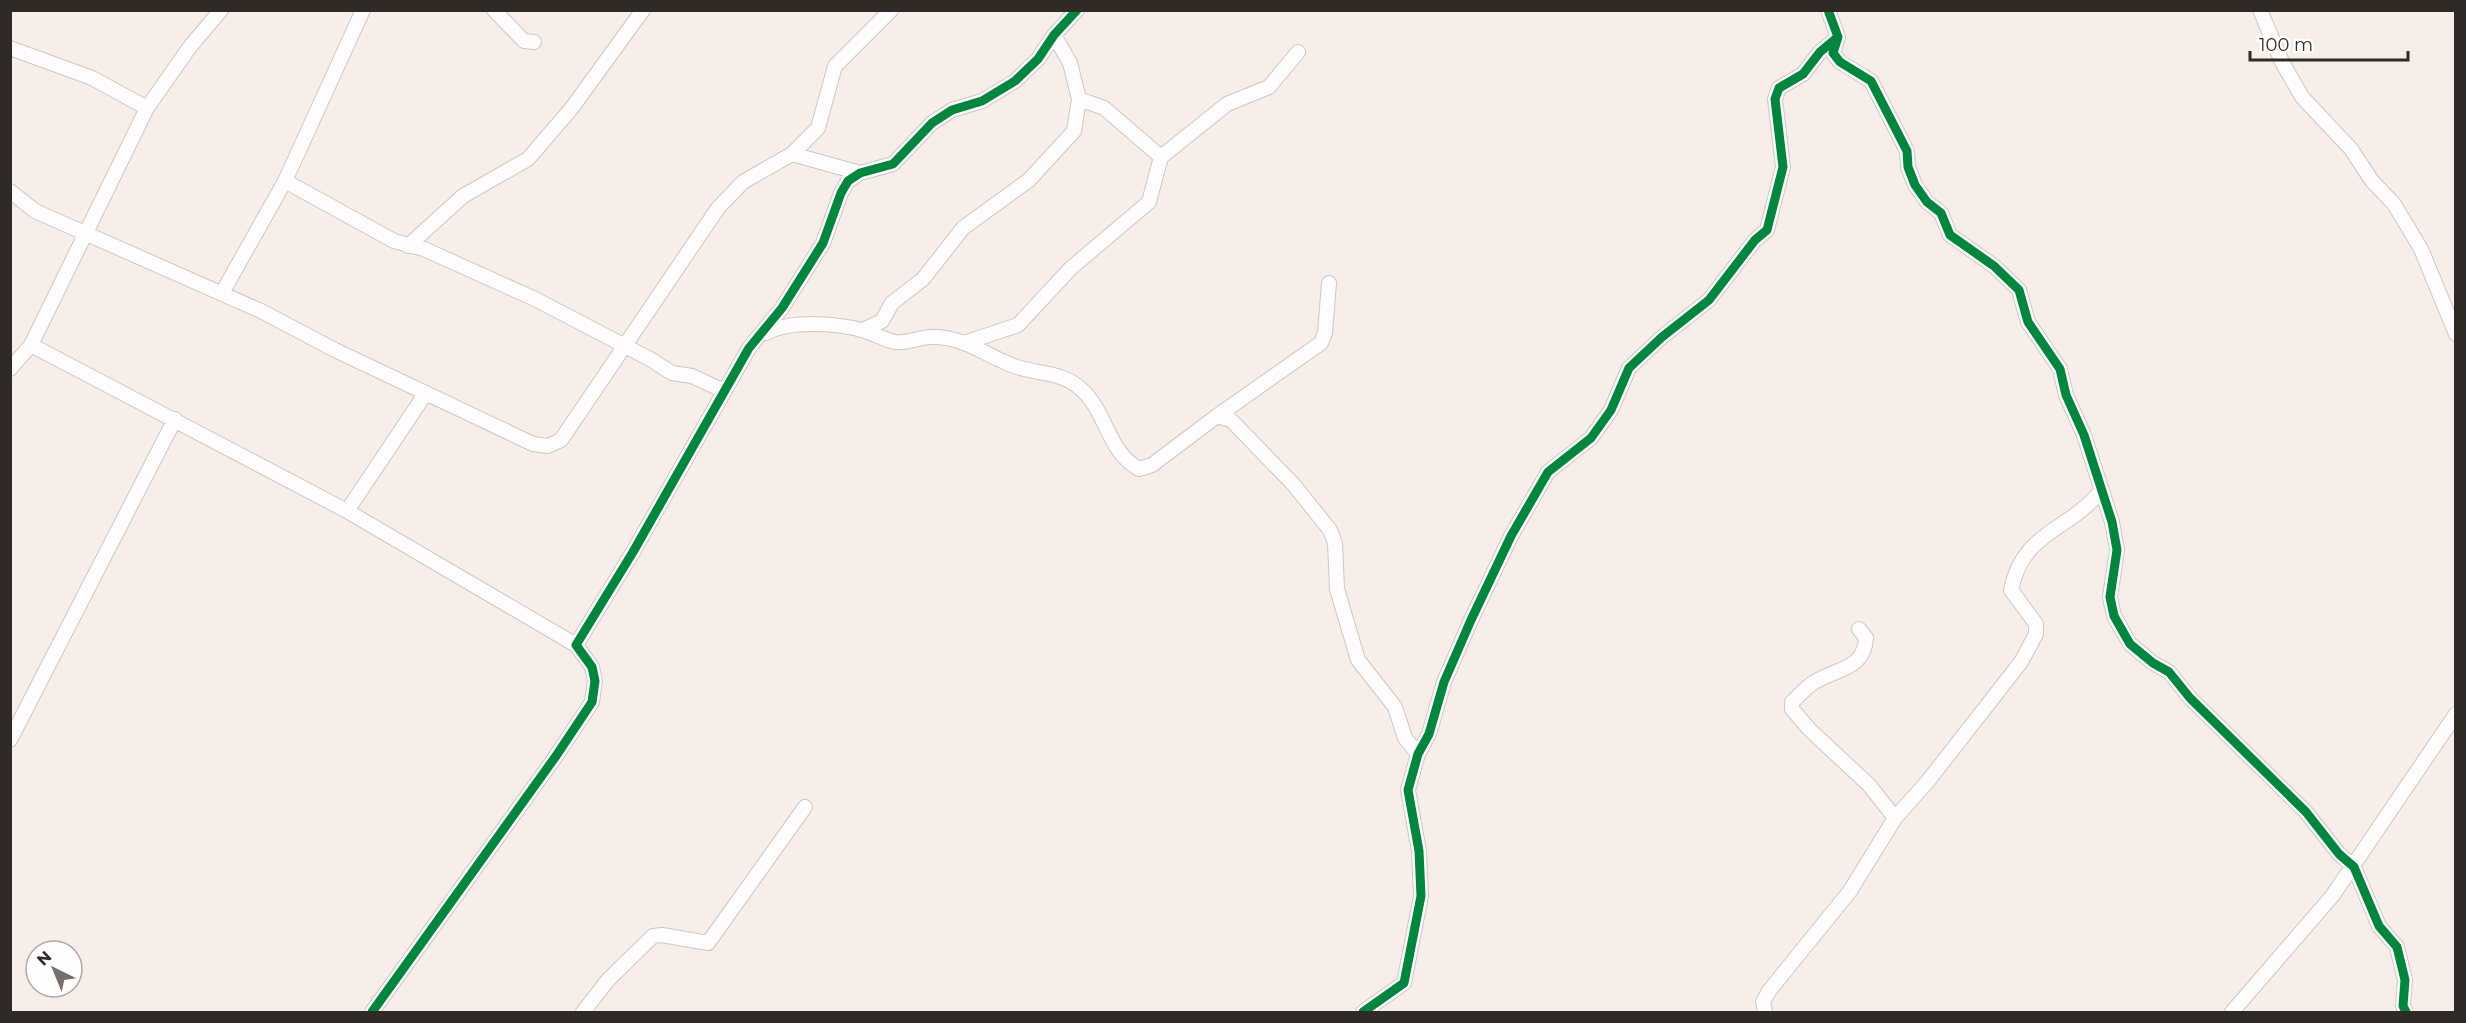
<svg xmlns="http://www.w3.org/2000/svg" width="2466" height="1023" viewBox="0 0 2466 1023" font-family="Montserrat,sans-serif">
<rect width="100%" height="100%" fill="#f7eee9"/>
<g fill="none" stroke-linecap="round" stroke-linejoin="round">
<defs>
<path id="minor" d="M494,10L524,41L534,42
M1828,10L1838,37L1833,53L1840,62L1871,81L1907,151L1908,167L1915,185L1927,202L1941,213L1950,235L1994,266L2019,290L2028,322L2060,369L2066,395L2084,435L2112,522L2117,550L2110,597L2114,616L2130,644L2153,663L2169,672L2190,698L2306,812L2339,854L2354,867L2379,926L2397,947L2405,980L2403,1006L2406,1012
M2260,10L2282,62L2302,97L2351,149L2372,181L2394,204L2421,249L2456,334
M10,48L92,78L147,108
M1079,99L1104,108L1161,157
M792,154L818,128L835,66L891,10
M285,181L394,241L424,249L535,299L650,359L672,373L692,376L724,391
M10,191L35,211L261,311L335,350L533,444L548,446L561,440L718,208L743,182L792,154L860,173
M408,246L463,196L528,159L571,109L643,10
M222,293L285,181L363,10
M863,330L882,321L892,303L923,279L963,228L1029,180L1074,131L1079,99L1070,63L1054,35
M766,333C790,320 839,323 865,331C875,334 885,340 895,342C907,344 920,337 931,337C965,336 987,357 1017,367C1038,374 1063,372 1081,389C1107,412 1107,451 1139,469L1152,465L1217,416L1231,420L1293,484L1330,530L1335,543L1337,589L1358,660L1395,707L1405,738L1418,754
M967,342L1018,325L1071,268L1149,202L1161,157L1227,104L1269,87L1298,52
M31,345L347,511L576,645
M10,369L31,345L147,108L189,48L221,10
M1217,416L1321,343L1325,333L1329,283
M347,511L426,393
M1859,629L1866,638C1864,671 1835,668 1813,683C1805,688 1799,696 1792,702V709L1809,729L1869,785L1895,818
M10,740L175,419
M372,1012L556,756L592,702L595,681L592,667L576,645L633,552L749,348L782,308L823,243L841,193L848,181L860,173L893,164L932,123L952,110L982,101L1015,81L1038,59L1054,35L1077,10
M583,1012L608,980L653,936L662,935L708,943L805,807
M1363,1012L1404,983L1421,896L1419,851L1408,790L1418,754L1429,734L1444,682L1471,620L1511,536L1548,472L1591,438L1611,410L1629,368L1662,337L1709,300L1755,240L1767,230L1783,167L1775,99L1779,88L1803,74L1820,52L1838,37
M1765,1012L1763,1002L1769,991L1850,891L1895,818L1928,781L2021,662L2036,634V624L2011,590C2023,531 2067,532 2100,492
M2232,1012L2333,895L2456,714"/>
</defs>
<use href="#minor" stroke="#cec7c2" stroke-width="16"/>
<use href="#minor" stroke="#fefcfc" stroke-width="14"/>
<defs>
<path id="cycleway" d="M1828,10L1838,37L1833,53L1840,62L1871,81L1907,151L1908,167L1915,185L1927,202L1941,213L1950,235L1994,266L2019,290L2028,322L2060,369L2066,395L2084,435L2112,522L2117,550L2110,597L2114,616L2130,644L2153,663L2169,672L2190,698L2306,812L2339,854L2354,867L2379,926L2397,947L2405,980L2403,1006L2406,1012
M372,1012L556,756L592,702L595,681L592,667L576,645L633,552L749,348L782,308L823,243L841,193L848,181L860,173L893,164L932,123L952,110L982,101L1015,81L1038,59L1054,35L1077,10
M1363,1012L1404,983L1421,896L1419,851L1408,790L1418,754L1429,734L1444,682L1471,620L1511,536L1548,472L1591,438L1611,410L1629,368L1662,337L1709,300L1755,240L1767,230L1783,167L1775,99L1779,88L1803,74L1820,52L1838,37"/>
</defs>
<use href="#cycleway" stroke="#fefefe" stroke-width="13"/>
<use href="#cycleway" stroke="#00873e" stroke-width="9"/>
</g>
<rect width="2466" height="1023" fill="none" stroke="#302a26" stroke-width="24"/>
<g transform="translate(54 969) rotate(317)"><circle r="28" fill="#fefefe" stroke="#aca9a8" stroke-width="1.5"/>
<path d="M0-4.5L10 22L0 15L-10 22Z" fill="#766f6a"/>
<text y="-9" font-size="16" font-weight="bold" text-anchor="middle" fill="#302a26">N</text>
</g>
<path d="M2250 51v9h158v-9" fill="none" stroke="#302a26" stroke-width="3"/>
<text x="2259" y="51" font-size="18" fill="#302a26" stroke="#fefefe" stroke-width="4.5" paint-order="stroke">100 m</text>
</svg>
